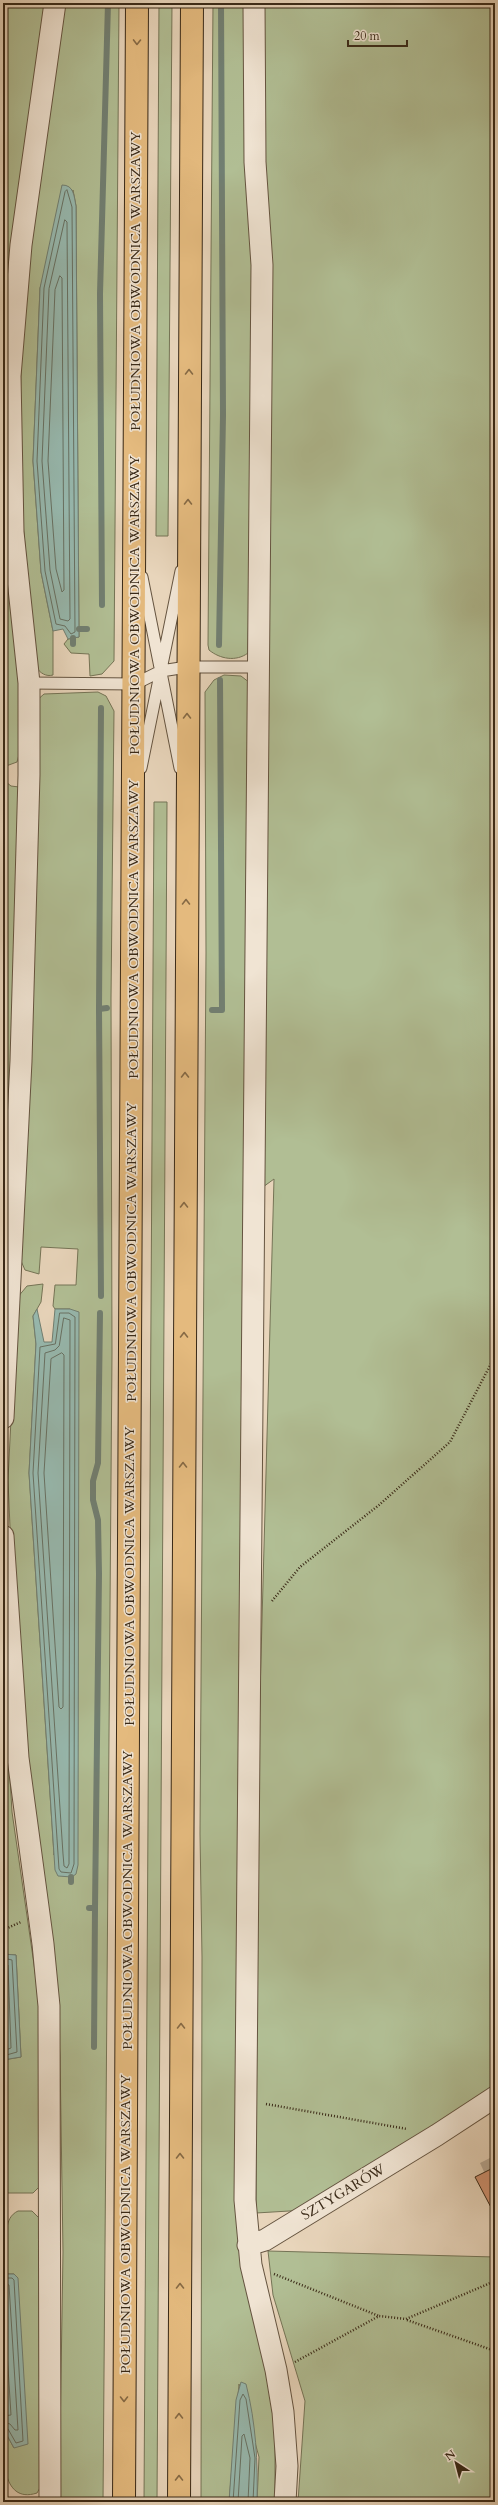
<svg xmlns="http://www.w3.org/2000/svg" width="498" height="2505" viewBox="0 0 498 2505" font-family="Cardo,serif">
<rect width="100%" height="100%" fill="#e8d5bb"/>
<filter id="stains"><feTurbulence type="fractalNoise" baseFrequency=".005" numOctaves="4"/><feColorMatrix values="0 0 0 0 .2 0 0 0 0 .09 0 0 0 0 .02 0 0 0 .5 -.17"/></filter>
<radialGradient id="worn" r=".72"><stop offset=".6" stop-color="#630" stop-opacity="0"/><stop offset="1" stop-color="#630" stop-opacity=".3"/></radialGradient>
<path fill="#b1be94" stroke="#757456" d="M3,3H48L12,253L17,628L21,747L17,762L6,766V782L11,786L19,787L21,932L3,1257Z
M63,3H119L114,661L102,674L90,676L89,654L71,653L64,644L68,639L79,637L76,206L73,190L40,288L33,461L41,572L53,631V675C46,677 40,673 36,667L21,501L19,437L24,277Z
M159,3H172L168,536H156Z
M213,3H246L255,279L248,653C236,662 220,659 209,650L208,645Z
M262,3H495V2086L387,2159L306,2210L256,2213V1842L274,1179L263,1187L264,183Z
M224,675L241,676L250,683L237,2151L275,2431V2502H257L259,2457L239,2384L229,2502H201L202,1957L200,1834L206,953L205,692L214,680Z
M98,692L106,696L114,711L111,998L112,1353L103,2502H59L63,2252L60,2055L54,1961L31,1832L11,1550L8,1480L17,1298L27,1286L43,1284L41,1302L33,1316L36,1344L29,1473L54,1855L70,1309H55L53,1306L55,1285H76L78,1249L41,1247L39,1274L25,1270L18,1254L35,702L44,694Z
M154,802H167L157,2502H144Z
M3,1664L12,1812L40,2006L39,2187L33,2193H3V2060L21,2057L16,1955L3,1954Z
M18,2211H32L40,2219L41,2486L37,2493C0,2505 3,2451 3,2428L14,2448V2274H3V2253L7,2252C7,2238 3,2218 18,2211Z
M268,2251L495,2257V2502H298L305,2401L273,2295Z"/>
<path fill="#97b9af" stroke="#717f72" d="M62,185C74,185 74,196 76,206L79,637L68,639L63,629L53,631L41,572L33,461L40,288Z
M37,1309L44,1342H52L55,1309H70L79,1312L78,1865L76,1874L72,1877L58,1876L55,1870L29,1473L36,1344L33,1316Z
M3,1954L16,1955L21,2057L3,2060Z
M3,2274H14L18,2278L28,2444L14,2448L3,2428Z
M241,2382L246,2384C256,2423 258,2462 257,2502H229L236,2400Z"/>
<path fill="#0003" d="M492,2157L495,2159V2196L480,2163Z"/>
<g fill="none" stroke-linecap="round" stroke-linejoin="round">
<path stroke="#687163" stroke-width="1" d="M67,190L72,207L75,632L71,634L65,626L56,624L45,571L37,461L44,288L65,192Z
M65,220L67,222L70,619L68,621L60,619L50,570L42,461L49,289Z
M60,276L62,278L64,590L62,592L56,569L48,461L55,290Z
M60,1313H69L75,1317L74,1864L71,1873L61,1872L59,1869L33,1473L40,1347L55,1344Z
M64,1318L70,1320L69,1864L67,1868L64,1866L63,1854L38,1473L45,1353L55,1350L59,1346Z
M62,1353L64,1355L63,1707L61,1709L59,1707L44,1473L51,1359Z
M3,1958L12,1960L17,2052L3,2056
M3,1963L8,1965L11,2048L3,2051
M3,1994L5,2042L3,2045
M3,2278H12L14,2280L23,2441L16,2443L8,2429L3,2427
M3,2283L9,2285L18,2430H15L10,2424L3,2422
M3,2289L11,2415L3,2416
M233,2502L240,2400L243,2394L246,2399L255,2458L253,2502
M238,2502L242,2436L244,2434L250,2458L248,2502"/>
<path stroke="#717f72" stroke-width="6" d="M102,605L100,294L108,3
M79,629H87
M73,638V644
M219,645L223,415L221,3
M99,1009L101,708
M212,1010H222L220,680
M101,1296L99,1009L107,1008
M71,1882V1877
M89,1908H95L94,2047
M95,1908L99,1574L98,1520L93,1500V1481L98,1463L100,1313"/>
</g>
<path fill="#d19372" stroke="#392917" d="M495,2167V2215L475,2177Z"/>
<g fill="none" stroke-linecap="round" stroke-linejoin="round">
<defs>
<path id="service" d="M142,577L180,768
M29,683L135,684L161,671L187,667H259
M141,768L181,571"/>
<path id="minor" d="M254,3L255,162L262,265L245,2200L251,2265L276,2370L283,2412L287,2466L285,2502
M3,1418L21,1061L29,775V683L13,532L10,376L21,245L55,3
M3,1536L18,1758L43,1944L49,2006L50,2502
M248,2245L265,2240L437,2135L495,2097"/>
<path id="motorway" d="M124,2502L137,3
M179,2502L192,3"/>
</defs>
<use href="#service" stroke="#655440" stroke-width="13"/>
<use href="#minor" stroke="#655440" stroke-width="23"/>
<use href="#motorway" stroke="#392917" stroke-width="24"/>
<path stroke="#392917" stroke-width="2.5" stroke-dasharray="1 2" stroke-linecap="butt" d="M272,1601L300,1567L379,1505L450,1442L495,1356
M3,1930L21,1922
M266,2104L407,2129
M274,2274L379,2316
M407,2320L495,2351
M295,2362L379,2316L406,2319L495,2281"/>
<use href="#service" stroke="#f0e4d3" stroke-width="11"/>
<use href="#minor" stroke="#f0e4d3" stroke-width="21"/>
<use href="#motorway" stroke="#e4ba7e" stroke-width="22"/>
</g>
<defs><path id="oneway-chevron" d="M-2-3.5L2.5 0L-2 3.5" fill="none" stroke-width="1.6" stroke-linecap="round" stroke-linejoin="round"/></defs>
<g stroke="#866a45">
<use href="#oneway-chevron" transform="translate(137 42) rotate(91)"/>
<use href="#oneway-chevron" transform="translate(189 372) rotate(-90)"/>
<use href="#oneway-chevron" transform="translate(188 502) rotate(-90)"/>
<use href="#oneway-chevron" transform="translate(187 716) rotate(-90)"/>
<use href="#oneway-chevron" transform="translate(186 902) rotate(-90)"/>
<use href="#oneway-chevron" transform="translate(185 1075) rotate(-90)"/>
<use href="#oneway-chevron" transform="translate(184 1205) rotate(-90)"/>
<use href="#oneway-chevron" transform="translate(184 1335) rotate(-90)"/>
<use href="#oneway-chevron" transform="translate(183 1465) rotate(-90)"/>
<use href="#oneway-chevron" transform="translate(181 2026) rotate(-90)"/>
<use href="#oneway-chevron" transform="translate(180 2156) rotate(-90)"/>
<use href="#oneway-chevron" transform="translate(180 2286) rotate(-90)"/>
<use href="#oneway-chevron" transform="translate(124 2399) rotate(90)"/>
<use href="#oneway-chevron" transform="translate(179 2416) rotate(-90)"/>
<use href="#oneway-chevron" transform="translate(179 2478) rotate(-90)"/>
</g>
<g text-anchor="middle" dominant-baseline="central" stroke-width="3" stroke-linejoin="round" paint-order="stroke">
<g font-size="14" fill="#392917" stroke="#f0e4d3">
<text transform="translate(135 281) rotate(-90)">POŁUDNIOWA OBWODNICA WARSZAWY</text>
<text transform="translate(134 605) rotate(-90)">POŁUDNIOWA OBWODNICA WARSZAWY</text>
<text transform="translate(133 929) rotate(-90)">POŁUDNIOWA OBWODNICA WARSZAWY</text>
<text transform="translate(131 1252) rotate(-90)">POŁUDNIOWA OBWODNICA WARSZAWY</text>
<text transform="translate(129 1576) rotate(-90)">POŁUDNIOWA OBWODNICA WARSZAWY</text>
<text transform="translate(127 1900) rotate(-90)">POŁUDNIOWA OBWODNICA WARSZAWY</text>
<text transform="translate(343 2192) rotate(-31)">SZTYGARÓW</text>
<text transform="translate(125 2224) rotate(-90)">POŁUDNIOWA OBWODNICA WARSZAWY</text>
</g>
</g>
<rect width="498" height="2505" fill="none" stroke="#e8d5bb" stroke-width="16"/>
<rect x="4" y="4" width="490" height="2497" fill="none" stroke="#392917" stroke-width="2"/>
<rect x="8" y="8" width="482" height="2489" fill="none" stroke="#392917"/>
<g transform="translate(456 2463) rotate(324)" stroke="#f0e4d3" stroke-width="3" paint-order="stroke">
<path d="M0-3L7 15L0 10L-7 15Z" fill="#392917"/>
<text y="-6" font-size="11" font-weight="bold" text-anchor="middle" fill="#392917">N</text>
</g>
<path d="M348 40v6h59v-6" fill="none" stroke="#392917" stroke-width="2"/>
<text x="354" y="40" font-size="12" fill="#392917" stroke="#f0e4d3" stroke-width="3" paint-order="stroke">20 m</text>
<rect width="100%" height="100%" filter="url(#stains)"/>
<rect width="100%" height="100%" fill="url(#worn)"/>
</svg>
